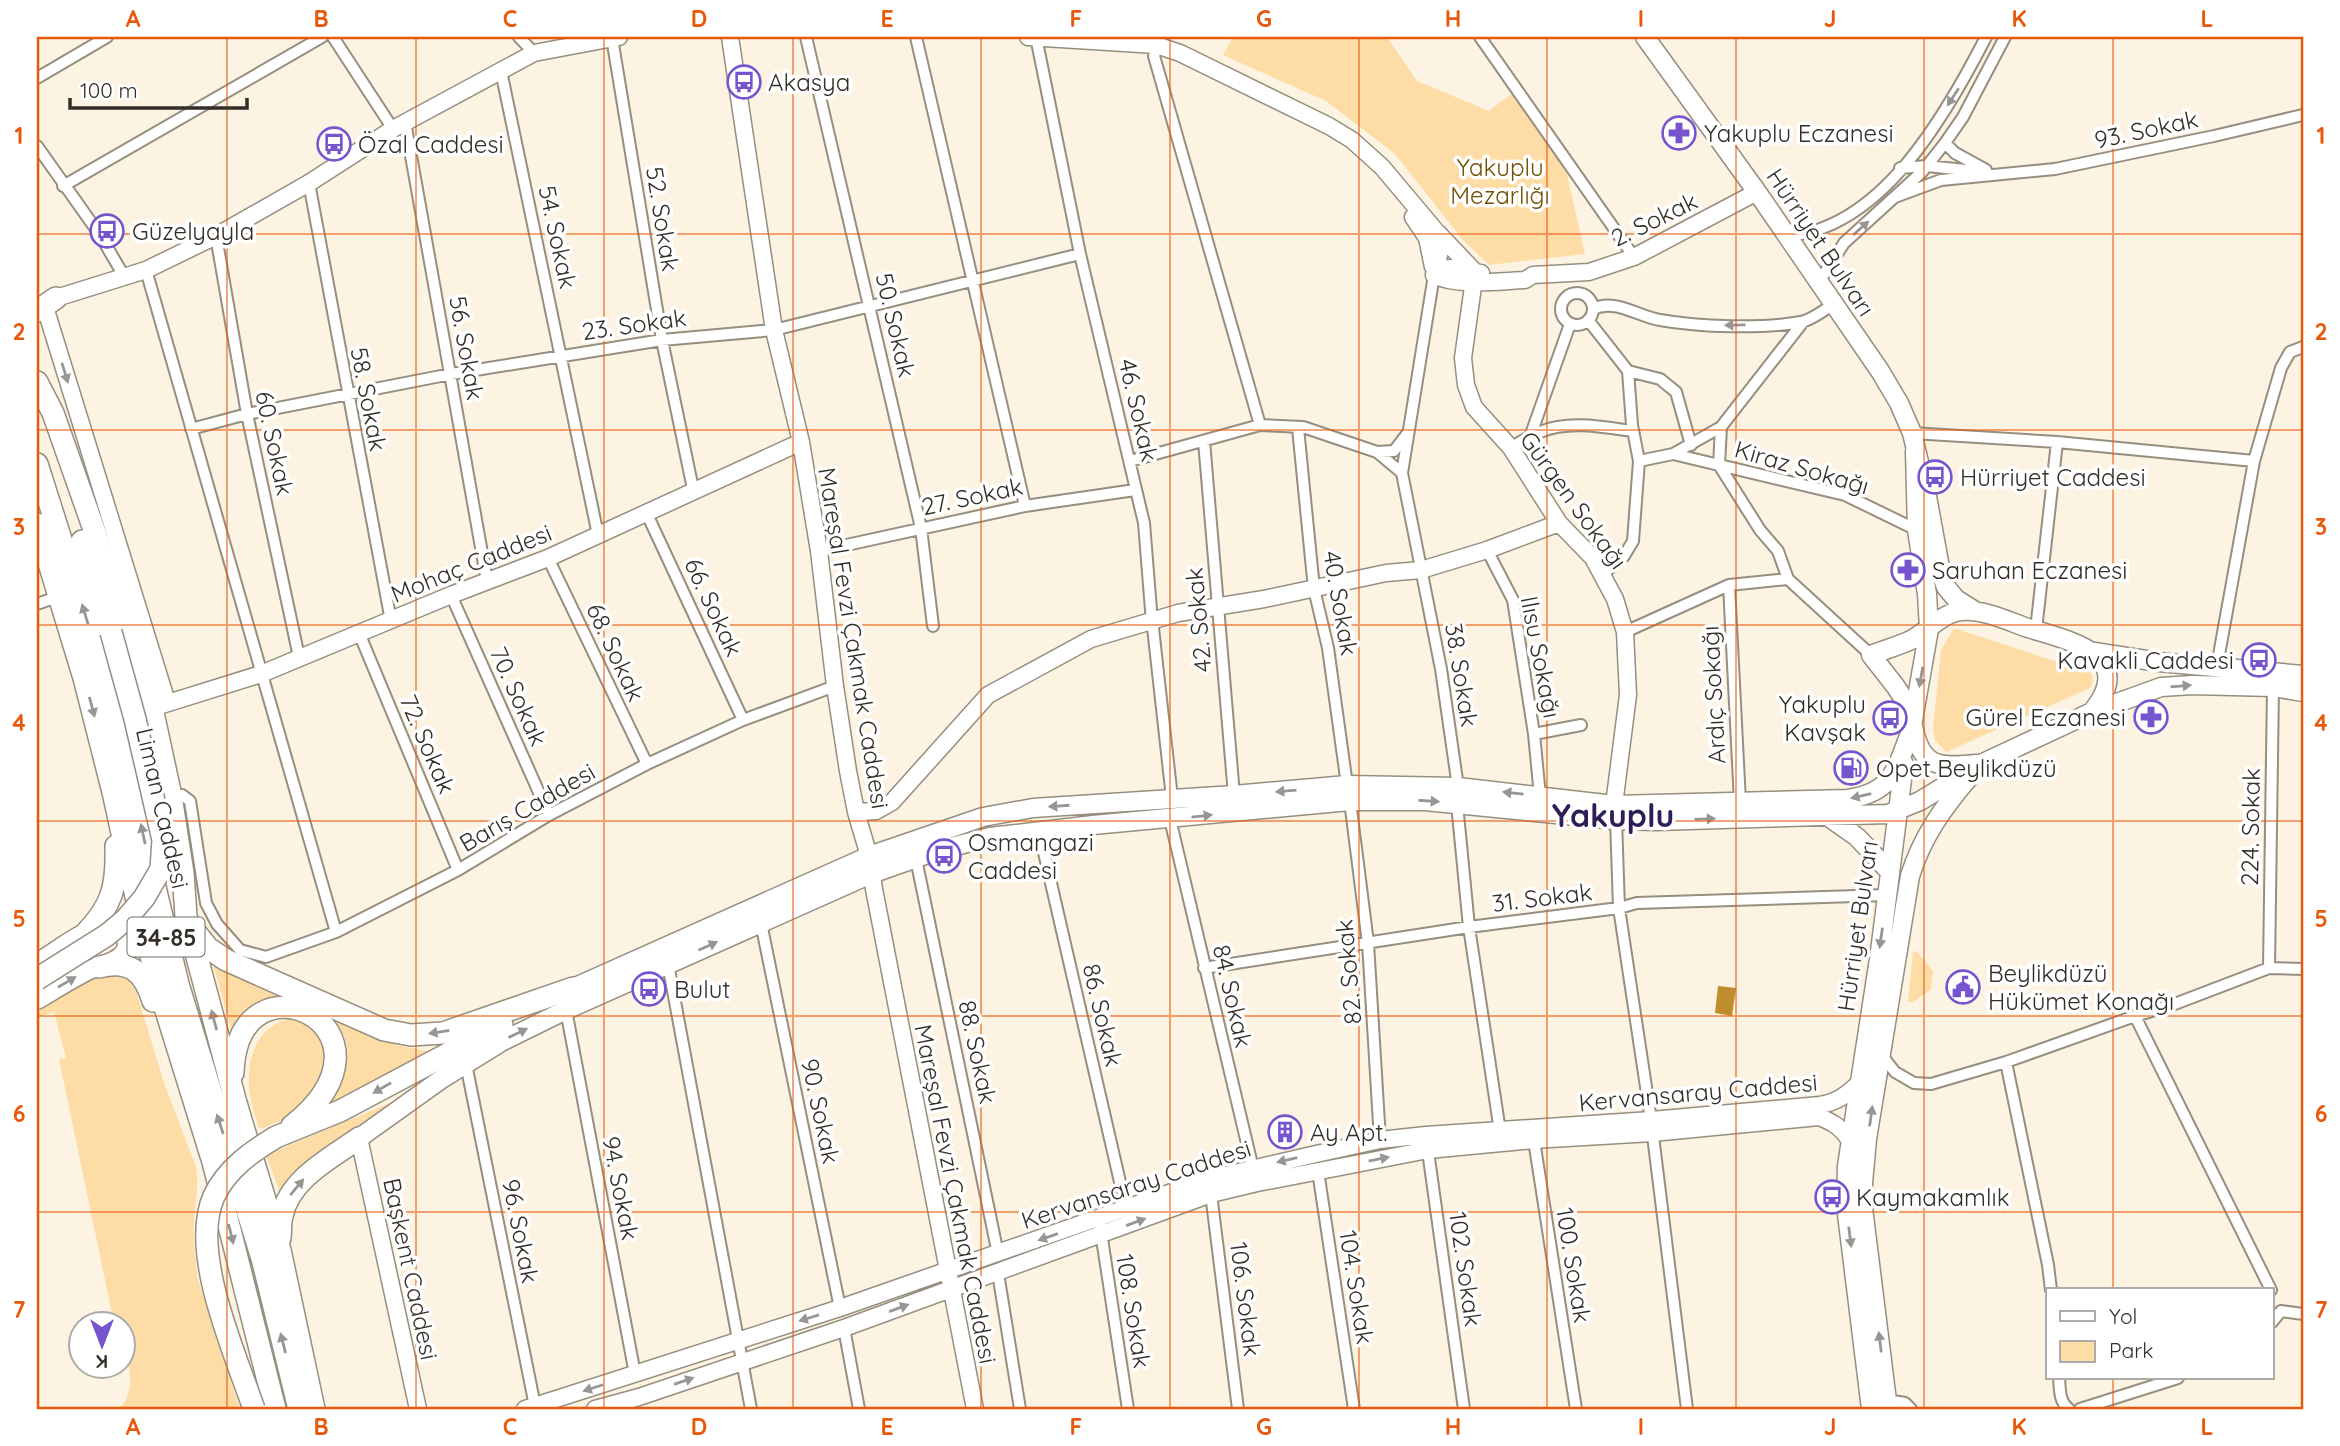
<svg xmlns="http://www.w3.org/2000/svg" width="2340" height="1446" viewBox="0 0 2340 1446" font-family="Quicksand,sans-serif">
<rect width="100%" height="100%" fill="#fcf3e3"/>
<path fill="#fddca6" d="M1233,37H1387L1417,81L1489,111L1514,92L1563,157L1585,254L1489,265L1462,239L1395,154L1326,101L1223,55Z
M1957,629L2091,673C2094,678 2094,682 2090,688L1946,752L1935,740L1933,729L1941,650L1953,630Z
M1913,951L1917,952L1933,971L1931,989L1913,1002H1908Z
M213,964L299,1000L235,1043Z
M116,974L128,980L136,991L164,1083L196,1167C199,1184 196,1200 194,1218C193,1238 195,1260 198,1280L240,1409H108L123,1405C139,1380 123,1350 122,1324L114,1323L59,1059L66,1058L54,1012L37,1018V1012C61,998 87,975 116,974Z
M332,1017L396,1045L427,1051V1057L316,1115C336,1096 355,1065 344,1036C341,1030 335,1023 332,1017Z
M294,1018L302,1020L322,1033L327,1072L291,1116L261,1129L258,1126C256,1117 252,1109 251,1100C243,1065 255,1023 294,1018Z
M402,1098L314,1163L280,1192L266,1155Z"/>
<path fill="#be8e2e" d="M1718,986L1736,988L1732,1016L1715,1013Z"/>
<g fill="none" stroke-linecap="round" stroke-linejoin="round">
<defs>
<path id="street" d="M333,37L393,129
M519,37L534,53
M806,37L921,528L933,626
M916,37L1025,506
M1036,37L1080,254L1144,523L1151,610L1172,798
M1160,37L1154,56L1260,425L1303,427L1377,452L1402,473L1441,669L1458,787
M1480,37L1634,257
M612,38L662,340L693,489
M501,71L598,535
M37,78L107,37
M405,122L487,581
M1945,143L1955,153L1986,170
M37,146L100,235L124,276
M1900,168L1927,166L1975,171
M309,183L391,621
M63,186L322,37
M1895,197L1941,180L2055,169L2214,136L2303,115
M216,236L247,414L299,657
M1787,236C1882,229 1947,113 1986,37
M146,270L336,932
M1819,282L1844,243L1922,172L1945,143L1963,117L2005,37
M1561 309a16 16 0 1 1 32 0a16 16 0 1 1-32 0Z
M1593,309C1615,298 1639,317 1660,320C1699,327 1762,329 1801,322C1812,320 1824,310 1834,304
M1588,320L1628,371L1660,379L1676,392L1691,445
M1628,371L1632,425L1639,461
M1298,428L1314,589L1328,648L1347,785
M191,429L247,414L451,374L662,340L774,330L1080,254
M1912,433L2057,442L2254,461
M1530,437L1570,324
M1204,441L1234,795
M1511,448C1520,442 1530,436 1540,432C1569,420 1603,427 1632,431
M1377,452L1394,451L1407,434
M1673,454L1845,495L1917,530
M1130,461L1260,425
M1719,465L1760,530L1778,551L1788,579L1871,655
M1719,465L1721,427L1803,322
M1402,473L1434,275
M646,512L743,720
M1487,550L1513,600L1534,734L1540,796
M819,551L1025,506L1135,490
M548,558L647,764
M1602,575L1624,556L1633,541L1639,461L1673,454L1721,427
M1729,585L1740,802
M451,595L549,815
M37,604L60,596
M2036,630L2057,442
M1625,632L1729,585L1788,579
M359,633L458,870
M2217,666L2254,461L2281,368L2290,352L2303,347
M1534,734L1581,725
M171,796L182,795L190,801L206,903L217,924L240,950L266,957L336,932L458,870L549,815L647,764L743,720L835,686
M1350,801L1368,943L1380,1140
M1457,804L1469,927L1500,1131
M1170,819L1254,1173
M1616,820L1619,908L1651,1120L1687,1409
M1039,831L1126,1208
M916,859L998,1254
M761,923L840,1308
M668,964L751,1409
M1204,968L1469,927L1619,908L1637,903L1887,895
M2269,968L2273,687
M566,1010L635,1374
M1880,1053L1895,1072L1914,1083L1931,1084L2006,1062L2135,1016
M2006,1062L2048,1265L2051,1290
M466,1064L535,1406
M1533,1134L1576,1409
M1427,1144L1464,1409
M1318,1171L1354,1409
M1211,1194L1238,1409
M1099,1219L1128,1409
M998,1273L1020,1409
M2271,1290L2135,1016L2172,1005L2269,968L2303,969
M2281,1311L2303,1314
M2272,1322L2281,1311
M844,1328L859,1409
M2059,1378C2060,1389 2059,1402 2069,1409
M1887,1400L1905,1403L1911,1409
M2080,1409L2178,1378"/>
<path id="secondary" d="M730,37L774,330L801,442L819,551L835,686L848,771L856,812L869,856L874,889L975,1409
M1028,37L1156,45L1180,53L1329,126L1352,140L1382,167L1435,230C1443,247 1439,258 1434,275
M1413,217L1427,238L1433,267
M1438,233L1475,272
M1475,272L1463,358L1466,385L1474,407L1511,448L1559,523L1593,558L1615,599L1625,632L1628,695L1614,805
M1434,275C1456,287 1500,281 1525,280L1533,275L1589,272L1634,257L1757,192
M1434,275C1445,262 1466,271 1481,273
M56,298L146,270L216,236L309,183L393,129L534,53L619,37
M45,307L167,702
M152,708L261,674L451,595L548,558L801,442
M856,812L876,811L892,802L988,695L1091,639L1178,613L1264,599L1386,573L1421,570L1487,550L1559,523
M359,1138L418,1409
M525,1409L840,1308L1209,1179L1316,1154L1380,1140L1426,1135L1651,1120L1820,1105C1837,1102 1847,1095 1859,1083
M595,1409L639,1397L844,1328L1211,1194L1257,1183L1428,1150L1533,1140L1652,1133L1819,1117C1833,1122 1842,1128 1850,1141"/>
<path id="primary" d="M1645,37L1757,192L1880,371L1899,403L1912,433L1926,491L1941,573L1946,587L1956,599L1975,611
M2094,652L2159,662L2303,675
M1914,715L1896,687L1871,655C1884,650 1898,646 1911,640C1928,631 1942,613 1961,611C1983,609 2008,621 2028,628C2071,641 2138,655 2092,712
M1913,726C1921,767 1938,768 1976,764
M1910,737L1929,629L1927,594L1917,530L1915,451
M1827,816L1857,837L1890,872
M37,963C59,950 88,924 115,926C124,933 132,943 123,954C115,964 100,965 89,970C71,979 54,990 37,1000
M573,988L869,856L983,817L1033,808L1234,795L1347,785L1458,787L1614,805L1848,799C1896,792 1896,766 1913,726
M359,1138L443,1078L501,1042L566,1010L871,874L936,851L990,837L1093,825L1350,801H1425L1616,820L1656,821L1888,814L1920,801L1981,764L2092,712L2161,687L2192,685L2273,687L2303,692
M1871,1409L1846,1206L1847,1166L1879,959L1904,764
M1888,1409L1863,1208V1183L1867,1139L1910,876C1922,837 1944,806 1971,775"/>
<path id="highway" d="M37,311L56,298
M37,382L53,413L116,592L152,708L171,796L183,873L186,916L236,1103L280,1250L314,1409
M37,464L106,681L178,984L263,1262L299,1409
M37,524L84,678L113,792L140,915L163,1001L213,1162L275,1409
M82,541L111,632
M192,928L208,948L226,960L384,1030L411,1035L443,1033L573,988
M85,934C113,905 117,886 116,846
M99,967C130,959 144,972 153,1001
M233,1073C237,944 415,1028 292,1126
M276,1137L340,1111L502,1025
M280,1238C281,1231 280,1223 282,1216C289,1179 331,1158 359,1138"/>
</defs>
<use href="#street" stroke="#968e7f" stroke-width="14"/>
<use href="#secondary" stroke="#968e7f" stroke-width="19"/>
<use href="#primary" stroke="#968e7f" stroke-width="21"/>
<use href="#highway" stroke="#968e7f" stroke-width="24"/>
<use href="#street" stroke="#fff" stroke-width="10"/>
<use href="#secondary" stroke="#fff" stroke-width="16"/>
<use href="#primary" stroke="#fff" stroke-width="18"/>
<use href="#highway" stroke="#fff" stroke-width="21"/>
<defs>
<path id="highway-bridge" d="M37,979L107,935L125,920L144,898L161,869L163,840L135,719L111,632
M254,1409C235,1353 189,1252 214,1196C227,1169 251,1152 276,1137"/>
</defs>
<use href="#highway-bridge" stroke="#968e7f" stroke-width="24" stroke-linecap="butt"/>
<use href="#highway-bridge" stroke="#fff" stroke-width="21"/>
</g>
<defs><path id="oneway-solid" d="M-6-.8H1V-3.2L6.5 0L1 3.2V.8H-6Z" transform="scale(1.75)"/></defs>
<g fill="#989694">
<use href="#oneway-solid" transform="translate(1953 97) rotate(123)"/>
<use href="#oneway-solid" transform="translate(1861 228) rotate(-42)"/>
<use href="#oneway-solid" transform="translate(1735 325) rotate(179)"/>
<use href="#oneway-solid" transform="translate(65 373) rotate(73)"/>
<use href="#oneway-solid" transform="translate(85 614) rotate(-107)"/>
<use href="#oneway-solid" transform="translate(1921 677) rotate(100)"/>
<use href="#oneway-solid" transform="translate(2181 686) rotate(-5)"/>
<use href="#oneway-solid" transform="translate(92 707) rotate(75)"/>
<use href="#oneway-solid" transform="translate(1286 791) rotate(175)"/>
<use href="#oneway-solid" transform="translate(1513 793) rotate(-174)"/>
<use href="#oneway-solid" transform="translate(1861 796) rotate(167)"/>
<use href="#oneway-solid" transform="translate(1429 801) rotate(4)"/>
<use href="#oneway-solid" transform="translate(1059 806) rotate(176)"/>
<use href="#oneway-solid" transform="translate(1202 816) rotate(-6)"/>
<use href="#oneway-solid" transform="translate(1705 819) rotate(-2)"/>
<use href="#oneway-solid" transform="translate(143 834) rotate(-102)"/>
<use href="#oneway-solid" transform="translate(1881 938) rotate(98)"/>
<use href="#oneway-solid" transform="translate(708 946) rotate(-24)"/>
<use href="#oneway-solid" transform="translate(67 982) rotate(-30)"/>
<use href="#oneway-solid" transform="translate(214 1020) rotate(-105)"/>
<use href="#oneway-solid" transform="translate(439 1032) rotate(171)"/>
<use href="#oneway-solid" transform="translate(518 1033) rotate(-26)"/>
<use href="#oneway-solid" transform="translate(382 1088) rotate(150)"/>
<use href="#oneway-solid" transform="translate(1871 1116) rotate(-82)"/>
<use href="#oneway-solid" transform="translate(220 1124) rotate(-108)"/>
<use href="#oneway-solid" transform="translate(1379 1159) rotate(-11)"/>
<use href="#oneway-solid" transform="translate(1287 1160) rotate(167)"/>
<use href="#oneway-solid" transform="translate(297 1187) rotate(-50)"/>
<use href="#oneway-solid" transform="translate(1136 1222) rotate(-20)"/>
<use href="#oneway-solid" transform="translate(231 1234) rotate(76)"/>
<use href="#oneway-solid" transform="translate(1048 1237) rotate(161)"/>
<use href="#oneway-solid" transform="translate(1850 1237) rotate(83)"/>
<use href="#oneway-solid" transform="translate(899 1308) rotate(-20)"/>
<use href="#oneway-solid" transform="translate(809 1318) rotate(163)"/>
<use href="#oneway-solid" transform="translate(1880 1342) rotate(-97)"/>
<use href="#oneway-solid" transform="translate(283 1343) rotate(-104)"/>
<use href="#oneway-solid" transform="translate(684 1381) rotate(-19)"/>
<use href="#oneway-solid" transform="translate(593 1388) rotate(162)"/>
</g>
<path fill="none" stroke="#e8590c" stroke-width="2" stroke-opacity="0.55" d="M227,37V1409M416,37V1409M604,37V1409M793,37V1409M981,37V1409M1170,37V1409M1359,37V1409M1547,37V1409M1736,37V1409M1924,37V1409M2113,37V1290M37,234H2303M37,430H2303M37,625H2303M37,821H2303M37,1016H2303M37,1212H2303M2113,1378V1409"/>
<defs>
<symbol id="bus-ring" viewBox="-11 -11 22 22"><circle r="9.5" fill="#fff" stroke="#7554cd" stroke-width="1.5"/><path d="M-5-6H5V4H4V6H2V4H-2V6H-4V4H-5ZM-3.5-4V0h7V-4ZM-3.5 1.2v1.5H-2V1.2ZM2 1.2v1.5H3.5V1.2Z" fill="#7554cd"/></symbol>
<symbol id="pharmacy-ring" viewBox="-11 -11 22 22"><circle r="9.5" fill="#fff" stroke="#7554cd" stroke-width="1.5"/><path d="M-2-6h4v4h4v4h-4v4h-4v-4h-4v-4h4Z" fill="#7554cd"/></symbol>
<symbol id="fuel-ring" viewBox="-11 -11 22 22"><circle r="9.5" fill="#fff" stroke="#7554cd" stroke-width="1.5"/><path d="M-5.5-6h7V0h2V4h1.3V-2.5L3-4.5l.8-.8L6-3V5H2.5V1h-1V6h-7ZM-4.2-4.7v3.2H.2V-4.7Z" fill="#7554cd"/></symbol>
<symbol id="civic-ring" viewBox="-11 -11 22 22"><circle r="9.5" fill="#fff" stroke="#7554cd" stroke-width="1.5"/><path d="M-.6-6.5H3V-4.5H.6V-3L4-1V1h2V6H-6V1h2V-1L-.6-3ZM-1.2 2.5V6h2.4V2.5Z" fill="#7554cd"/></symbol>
<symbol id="building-ring" viewBox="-11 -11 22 22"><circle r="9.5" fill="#fff" stroke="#7554cd" stroke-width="1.5"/><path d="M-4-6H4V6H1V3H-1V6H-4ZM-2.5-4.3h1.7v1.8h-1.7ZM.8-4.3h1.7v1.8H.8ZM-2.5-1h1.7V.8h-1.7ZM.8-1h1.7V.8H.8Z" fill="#7554cd"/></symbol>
</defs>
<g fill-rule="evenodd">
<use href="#bus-ring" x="725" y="63" width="38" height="38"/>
<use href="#pharmacy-ring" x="1660" y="114" width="38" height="38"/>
<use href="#bus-ring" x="315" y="125" width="38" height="38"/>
<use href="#bus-ring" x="88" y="212" width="38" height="38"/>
<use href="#bus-ring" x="1916" y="458" width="38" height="38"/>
<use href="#pharmacy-ring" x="1889" y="551" width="38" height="38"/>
<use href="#bus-ring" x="2240" y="641" width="38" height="38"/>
<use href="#pharmacy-ring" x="2132" y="698" width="38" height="38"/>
<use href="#bus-ring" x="1871" y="699" width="38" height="38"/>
<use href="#fuel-ring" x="1832" y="749" width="38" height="38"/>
<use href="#bus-ring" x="925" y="837" width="38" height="38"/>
<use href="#civic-ring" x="1944" y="968" width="38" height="38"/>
<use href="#bus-ring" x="630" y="970" width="38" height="38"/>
<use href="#building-ring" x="1266" y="1113" width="38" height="38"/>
<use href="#bus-ring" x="1813" y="1178" width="38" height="38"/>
</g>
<g text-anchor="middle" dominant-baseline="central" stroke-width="7" stroke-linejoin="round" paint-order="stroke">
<rect fill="#fff" stroke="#706d68" stroke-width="2" x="127.5" y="917.5" width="77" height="39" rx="5"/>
<g font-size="23" font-weight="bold" fill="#322e28">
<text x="166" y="937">34-85</text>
</g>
<g font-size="24" fill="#322e28" stroke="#fff" text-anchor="start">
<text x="768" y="82">Akasya</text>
<text x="1704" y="133">Yakuplu Eczanesi</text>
<text x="358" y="144">Özal Caddesi</text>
<text x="132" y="231">Güzelyayla</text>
<text x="1960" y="477">Hürriyet Caddesi</text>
<text x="1932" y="570">Saruhan Eczanesi</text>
<text x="2234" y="660" text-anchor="end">Kavakli Caddesi</text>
<text x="1866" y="704" text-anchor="end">Yakuplu<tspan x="1866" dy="28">Kavşak</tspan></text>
<text x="2126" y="717" text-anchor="end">Gürel Eczanesi</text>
<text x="1876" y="768">Opet Beylikdüzü</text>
<text x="968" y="842">Osmangazi<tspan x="968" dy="28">Caddesi</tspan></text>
<text x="1988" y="973">Beylikdüzü<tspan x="1988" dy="28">Hükümet Konağı</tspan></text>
<text x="674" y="989">Bulut</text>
<text x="1310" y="1132">Ay Apt.</text>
<text x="1856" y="1197">Kaymakamlık</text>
</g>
<g font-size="24" fill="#322e28" stroke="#fff">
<text transform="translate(2146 129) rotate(-12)">93. Sokak</text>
<text transform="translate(663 219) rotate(81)">52. Sokak</text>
<text transform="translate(1654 219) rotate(-26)">2. Sokak</text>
<text transform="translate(558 237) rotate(78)">54. Sokak</text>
<text transform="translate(1821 242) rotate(56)">Hürriyet Bulvarı</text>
<text transform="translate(634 324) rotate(-8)">23. Sokak</text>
<text transform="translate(896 325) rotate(77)">50. Sokak</text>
<text transform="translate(467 348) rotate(80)">56. Sokak</text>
<text transform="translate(369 399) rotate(79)">58. Sokak</text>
<text transform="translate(1139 410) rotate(77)">46. Sokak</text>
<text transform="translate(275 443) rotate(78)">60. Sokak</text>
<text transform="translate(1802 467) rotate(16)">Kiraz Sokağı</text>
<text transform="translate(972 496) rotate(-12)">27. Sokak</text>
<text transform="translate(1574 500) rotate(54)">Gürgen Sokağı</text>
<text transform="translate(471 563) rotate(-22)">Mohaç Caddesi</text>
<text transform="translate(1341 603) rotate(80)">40. Sokak</text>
<text transform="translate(714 607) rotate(65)">66. Sokak</text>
<text transform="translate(1198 620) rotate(-95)">42. Sokak</text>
<text transform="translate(854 638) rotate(81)">Mareşal Fevzi Çakmak Caddesi</text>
<text transform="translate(616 652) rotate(65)">68. Sokak</text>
<text transform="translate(1541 657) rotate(79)">Ilısu Sokağı</text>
<text transform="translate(1462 675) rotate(81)">38. Sokak</text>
<text transform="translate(1713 695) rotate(-93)">Ardıç Sokağı</text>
<text transform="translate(519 696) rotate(66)">70. Sokak</text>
<text transform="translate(428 744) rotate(67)">72. Sokak</text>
<text transform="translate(527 807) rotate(-30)">Barış Caddesi</text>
<text transform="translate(163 808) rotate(77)">Liman Caddesi</text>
<text transform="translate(2250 827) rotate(-89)">224. Sokak</text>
<text transform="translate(1542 897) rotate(-7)">31. Sokak</text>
<text transform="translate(1857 926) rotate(-82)">Hürriyet Bulvarı</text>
<text transform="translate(1348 972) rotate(-95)">82. Sokak</text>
<text transform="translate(1233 996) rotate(77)">84. Sokak</text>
<text transform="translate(1103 1015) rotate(77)">86. Sokak</text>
<text transform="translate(978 1052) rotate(78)">88. Sokak</text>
<text transform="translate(1698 1092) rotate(-5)">Kervansaray Caddesi</text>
<text transform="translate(821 1111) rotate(78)">90. Sokak</text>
<text transform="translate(1136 1184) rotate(-18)">Kervansaray Caddesi</text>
<text transform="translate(621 1188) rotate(79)">94. Sokak</text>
<text transform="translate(956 1194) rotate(79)">Mareşal Fevzi Çakmak Caddesi</text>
<text transform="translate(521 1231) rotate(79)">96. Sokak</text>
<text transform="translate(1574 1265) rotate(81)">100. Sokak</text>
<text transform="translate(411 1269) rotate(78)">Başkent Caddesi</text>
<text transform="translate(1466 1269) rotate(82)">102. Sokak</text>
<text transform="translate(1357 1287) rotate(81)">104. Sokak</text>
<text transform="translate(1246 1299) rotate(83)">106. Sokak</text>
<text transform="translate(1134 1311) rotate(81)">108. Sokak</text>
</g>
<g font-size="24" fill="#715005" stroke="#fff">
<text x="1500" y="167">Yakuplu<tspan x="1500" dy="28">Mezarlığı</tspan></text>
</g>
<g font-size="32" font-weight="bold" fill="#2e1e58" stroke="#fff">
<text x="1613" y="815">Yakuplu</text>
</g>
</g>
<rect width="2340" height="1446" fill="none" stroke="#ffffff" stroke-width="77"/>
<rect x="2046" y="1288" width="228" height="91" fill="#ffffff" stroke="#adaba9" stroke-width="2"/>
<rect x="2060" y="1311" width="35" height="10" fill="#ffffff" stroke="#adaba9" stroke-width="2"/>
<text x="2109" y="1324" font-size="21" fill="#322e28">Yol</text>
<rect x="2060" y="1341" width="35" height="21" fill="#fddca6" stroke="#adaba9" stroke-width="2"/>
<text x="2109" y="1358" font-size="21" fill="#322e28">Park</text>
<g transform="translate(102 1345) rotate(180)"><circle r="33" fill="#ffffff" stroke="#adaba9" stroke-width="2"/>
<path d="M0-5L12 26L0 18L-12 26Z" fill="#7554cd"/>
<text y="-10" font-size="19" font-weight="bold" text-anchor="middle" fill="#322e28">K</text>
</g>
<path d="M70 98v10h177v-10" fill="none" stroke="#322e28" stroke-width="3.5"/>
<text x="80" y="98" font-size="21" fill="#322e28" stroke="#ffffff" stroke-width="5" paint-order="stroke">100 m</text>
<rect x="38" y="38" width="2264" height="1370" fill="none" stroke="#e8590c" stroke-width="2.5"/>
<g font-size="23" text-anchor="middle" font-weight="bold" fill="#e8590c">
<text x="133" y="27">A</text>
<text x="321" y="27">B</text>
<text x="510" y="27">C</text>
<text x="699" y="27">D</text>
<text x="887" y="27">E</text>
<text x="1076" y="27">F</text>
<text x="1264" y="27">G</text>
<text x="1453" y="27">H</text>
<text x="1641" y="27">I</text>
<text x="1830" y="27">J</text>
<text x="2019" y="27">K</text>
<text x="2207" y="27">L</text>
<text x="19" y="144">1</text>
<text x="2321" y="144">1</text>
<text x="19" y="340">2</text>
<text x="2321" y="340">2</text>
<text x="19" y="535">3</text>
<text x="2321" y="535">3</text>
<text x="19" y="731">4</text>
<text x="2321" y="731">4</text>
<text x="19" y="927">5</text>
<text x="2321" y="927">5</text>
<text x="19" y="1122">6</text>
<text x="2321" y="1122">6</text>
<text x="19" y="1318">7</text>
<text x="2321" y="1318">7</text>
<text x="133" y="1435">A</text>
<text x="321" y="1435">B</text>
<text x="510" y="1435">C</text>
<text x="699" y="1435">D</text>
<text x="887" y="1435">E</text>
<text x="1076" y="1435">F</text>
<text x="1264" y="1435">G</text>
<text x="1453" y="1435">H</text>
<text x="1641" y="1435">I</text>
<text x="1830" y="1435">J</text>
<text x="2019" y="1435">K</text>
<text x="2207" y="1435">L</text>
</g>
</svg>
